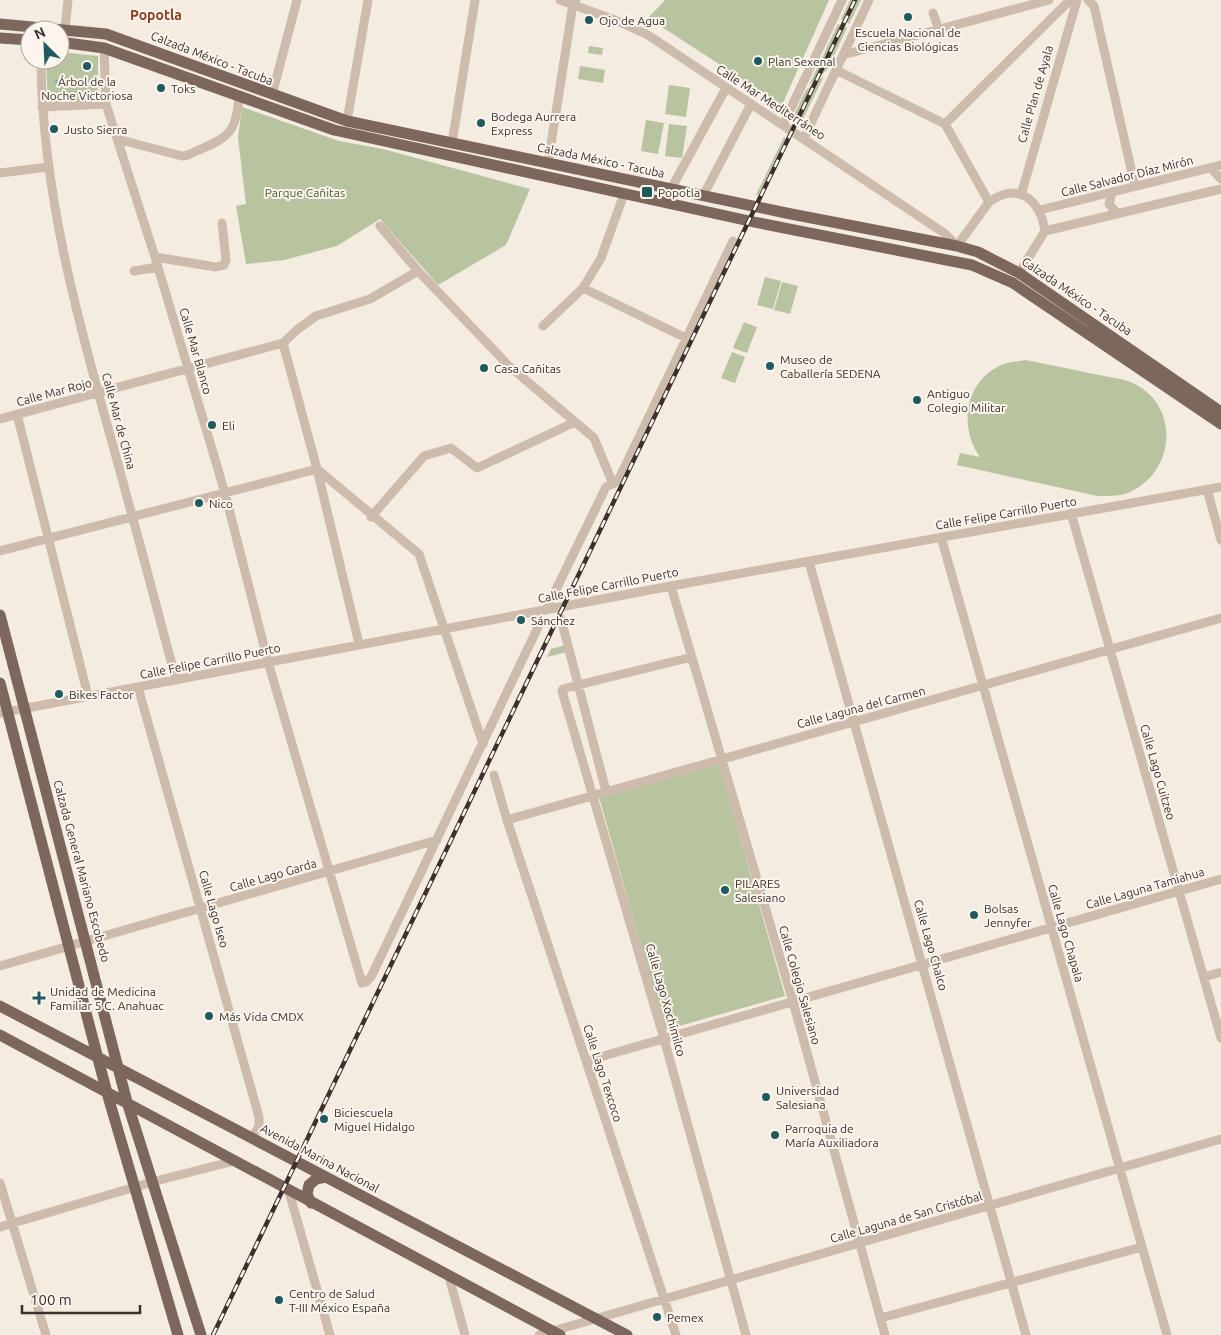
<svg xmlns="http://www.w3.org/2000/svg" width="1221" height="1335" viewBox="0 0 1221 1335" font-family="Ubuntu,sans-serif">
<rect width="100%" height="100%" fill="#f4ebe1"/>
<path fill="#b8c4a0" d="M665,0H829L782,105L648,18Z
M850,0H861L849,24L841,19Z
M838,24L847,28L827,70L809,85Z
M589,46L603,48L602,55L588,53Z
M60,52L98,56V101L48,103L46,60H60Z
M580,66L605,70L603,83L578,79Z
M824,76L800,125L792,119L806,90Z
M669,85L690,88L686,117L665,114Z
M242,107L339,141L383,149L530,189L506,245L438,285L380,219L337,246L284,260L246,264L236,206L246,204L238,138Z
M646,120L664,123L658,154L641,151Z
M669,124L687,126L682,158L665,156Z
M784,137L786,139L758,195H756Z
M765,277L781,281L773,309L757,305Z
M782,282L798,286L790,314L774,310Z
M744,322L757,327L747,353L733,348Z
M732,352L745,357L735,383L721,378Z
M1026,360C1049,365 1072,369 1094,374C1107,377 1123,378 1135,384C1179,407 1175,468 1134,490C1123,497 1109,496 1097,496L957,465L960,453L980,457C957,425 966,376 1007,363C1013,362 1020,361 1026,360Z
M566,645L567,652L547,657L551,649Z
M719,763L785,996L665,1030L599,797Z"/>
<path fill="#7fb0b2" d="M93,79V82L55,83V80Z"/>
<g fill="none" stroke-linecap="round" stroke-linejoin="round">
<path stroke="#cdbbac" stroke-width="9" d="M560,0L615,20L648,35L944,233L957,246L989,202C1019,181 1040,200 1045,231L1019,273
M1088,0L1094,6L1135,186
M933,13L939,30
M65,29L68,0
M104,48L106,104L155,257L225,493L268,662L362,983L366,982L371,977L538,627
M843,55L1049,0
M41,60C42,190 77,318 112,442C134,521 155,601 176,680
M836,70L945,124L989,202
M272,95L297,0
M42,107L106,104
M347,121L368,0
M945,124L1070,0
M783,125L842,0
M804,138L869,0
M117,139L182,156L188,155C223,138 236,140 239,97
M452,143L475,0
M548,163L573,4L576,0
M1211,168L1221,179
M0,173L48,167
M671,189L726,88
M1112,192L1109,204L1117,213
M1021,195L1077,0
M703,196L751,104
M1040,210L1221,165
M380,226L418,271L509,366L594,438L613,484
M1045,231L1221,189
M155,257L216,267L224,265L226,260L222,223
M134,271L158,267
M583,288L686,338
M543,326L583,288L601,258L624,194
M283,343L317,469L359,644
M17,414L88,696
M0,419L283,343L298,329L316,316L370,299L418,271
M317,469L419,554L483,744
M1207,489L1221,540
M1071,513L1221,1038
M371,517L424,456L451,448L477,468L575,422
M941,537L1167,1335
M0,551L317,469
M809,562L1026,1335
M671,586L793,1002L885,1335
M546,610L606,487L618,481L733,241
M561,619L606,791
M692,657L578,685L563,689L562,691L664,1039L746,1335
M138,687L259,1117V1126L253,1137
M0,713L671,586L1221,487
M494,775L507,820L676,1335
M507,820L1221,618
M0,966L437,840
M1204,977L1221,972
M586,1061L1221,879
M0,1183L46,1335
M289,1192L330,1335
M0,1227L152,1182L234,1161
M449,1277L465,1335
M881,1318L1142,1247
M539,1335L1221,1139"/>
<path stroke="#7d675c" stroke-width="11" d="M0,24L106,34L347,121L786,213L957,246L978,252L1019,273L1221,412
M0,38L30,40
M60,42L104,48L334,130L754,222L972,265L1013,283L1221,424
M0,615L127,1102L201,1335
M0,683L107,1093L178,1335
M0,1006L627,1335
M0,1035L560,1335
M311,1203L307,1194L309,1185L316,1179L326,1177"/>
<defs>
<path id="rail" d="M213,1335L855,0"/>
</defs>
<use href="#rail" stroke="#3b302b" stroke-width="4.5"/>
<use href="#rail" stroke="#fbf5ee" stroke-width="2.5" stroke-dasharray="8" stroke-linecap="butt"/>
</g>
<g fill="#1f5a5e" stroke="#fbf5ee" stroke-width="2">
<circle cx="908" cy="17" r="5"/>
<circle cx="589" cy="20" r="5"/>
<circle cx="758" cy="61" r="5"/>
<circle cx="87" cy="66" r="5"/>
<circle cx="161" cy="88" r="5"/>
<circle cx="481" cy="123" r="5"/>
<circle cx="54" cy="129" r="5"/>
<rect x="641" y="186" width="12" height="12" rx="2.5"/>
<circle cx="770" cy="366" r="5"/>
<circle cx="484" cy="368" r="5"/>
<circle cx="917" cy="400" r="5"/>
<circle cx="212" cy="425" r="5"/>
<circle cx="199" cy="503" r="5"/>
<circle cx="521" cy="620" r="5"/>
<circle cx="59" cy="694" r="5"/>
<circle cx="725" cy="890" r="5"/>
<circle cx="974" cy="915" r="5"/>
<path d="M36.5 990.5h5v5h5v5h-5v5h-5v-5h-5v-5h5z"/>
<circle cx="209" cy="1016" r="5"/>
<circle cx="766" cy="1097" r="5"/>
<circle cx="324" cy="1119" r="5"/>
<circle cx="775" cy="1135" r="5"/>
<circle cx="279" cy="1300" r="5"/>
<circle cx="657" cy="1317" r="5"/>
</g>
<g text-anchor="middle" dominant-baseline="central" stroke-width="4" stroke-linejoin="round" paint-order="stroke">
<g font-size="12" fill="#3b302b" stroke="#fbf5ee" text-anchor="start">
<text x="599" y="20">Ojo de Agua</text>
<text x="908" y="32" text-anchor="middle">Escuela Nacional de<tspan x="908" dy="14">Ciencias Biológicas</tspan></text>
<text x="768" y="61">Plan Sexenal</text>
<text x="87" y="81" text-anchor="middle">Árbol de la<tspan x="87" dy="14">Noche Victoriosa</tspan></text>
<text x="171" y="88">Toks</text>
<text x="491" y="116">Bodega Aurrera<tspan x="491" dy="14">Express</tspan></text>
<text x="64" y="129">Justo Sierra</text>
<text x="658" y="192">Popotla</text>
<text x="780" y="359">Museo de<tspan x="780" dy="14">Caballería SEDENA</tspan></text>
<text x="494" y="368">Casa Cañitas</text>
<text x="927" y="393">Antiguo<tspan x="927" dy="14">Colegio Militar</tspan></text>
<text x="222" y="425">Eli</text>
<text x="209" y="503">Nico</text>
<text x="531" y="620">Sánchez</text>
<text x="69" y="694">Bikes Factor</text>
<text x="735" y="883">PILARES<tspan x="735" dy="14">Salesiano</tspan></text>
<text x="984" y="908">Bolsas<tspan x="984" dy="14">Jennyfer</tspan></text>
<text x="50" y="991">Unidad de Medicina<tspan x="50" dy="14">Familiar 5 C. Anahuac</tspan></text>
<text x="219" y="1016">Más Vida CMDX</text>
<text x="776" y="1090">Universidad<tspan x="776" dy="14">Salesiana</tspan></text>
<text x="334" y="1112">Biciescuela<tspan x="334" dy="14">Miguel Hidalgo</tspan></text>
<text x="785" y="1128">Parroquia de<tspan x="785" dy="14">María Auxiliadora</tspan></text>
<text x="289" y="1293">Centro de Salud<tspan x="289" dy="14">T-III México España</tspan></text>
<text x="667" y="1317">Pemex</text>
</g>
<g font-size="12" fill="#3b302b" stroke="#fbf5ee">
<text transform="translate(212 58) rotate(21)">Calzada México - Tacuba</text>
<text transform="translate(1035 94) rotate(-74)">Calle Plan de Ayala</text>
<text transform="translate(771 102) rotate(33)">Calle Mar Mediterráneo</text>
<text transform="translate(601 160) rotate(12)">Calzada México - Tacuba</text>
<text transform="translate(1127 176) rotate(-14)">Calle Salvador Díaz Mirón</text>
<text transform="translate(1077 296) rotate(34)">Calzada México - Tacuba</text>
<text transform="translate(196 351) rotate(74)">Calle Mar Blanco</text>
<text transform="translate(54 392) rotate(-15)">Calle Mar Rojo</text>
<text transform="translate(119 421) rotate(75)">Calle Mar de China</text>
<text transform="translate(1006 513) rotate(-10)">Calle Felipe Carrillo Puerto</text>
<text transform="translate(608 585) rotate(-11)">Calle Felipe Carrillo Puerto</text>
<text transform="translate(210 661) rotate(-11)">Calle Felipe Carrillo Puerto</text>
<text transform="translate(861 707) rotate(-15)">Calle Laguna del Carmen</text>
<text transform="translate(1158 772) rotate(74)">Calle Lago Cuitzeo</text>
<text transform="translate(82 871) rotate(75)">Calzada General Mariano Escobedo</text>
<text transform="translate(273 875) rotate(-16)">Calle Lago Garda</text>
<text transform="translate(1145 888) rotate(-16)">Calle Laguna Tamiahua</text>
<text transform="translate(214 909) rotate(74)">Calle Lago Iseo</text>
<text transform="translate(1066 933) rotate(74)">Calle Lago Chapala</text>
<text transform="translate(931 945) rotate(74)">Calle Lago Chalco</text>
<text transform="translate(800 985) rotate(74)">Calle Colegio Salesiano</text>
<text transform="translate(666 1000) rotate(74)">Calle Lago Xochimilco</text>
<text transform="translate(603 1073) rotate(72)">Calle Lago Texcoco</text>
<text transform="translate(320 1158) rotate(28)">Avenida Marina Nacional</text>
<text transform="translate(906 1217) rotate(-16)">Calle Laguna de San Cristóbal</text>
</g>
<g font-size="12" fill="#4a5a2e" stroke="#fbf5ee">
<text x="305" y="192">Parque Cañitas</text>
</g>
<g font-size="14" font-weight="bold" fill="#8c3b22" stroke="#fbf5ee">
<text x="156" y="15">Popotla</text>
</g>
</g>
<g transform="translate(45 45) rotate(336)"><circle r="24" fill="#fbf5ee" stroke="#aea6a0"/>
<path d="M0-4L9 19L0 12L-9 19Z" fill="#1f5a5e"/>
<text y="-8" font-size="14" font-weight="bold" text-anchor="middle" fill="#3b302b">N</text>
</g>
<path d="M22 1305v8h118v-8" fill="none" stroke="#3b302b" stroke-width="2.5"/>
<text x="30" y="1305" font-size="15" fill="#3b302b" stroke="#fbf5ee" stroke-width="4" paint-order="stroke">100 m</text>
</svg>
